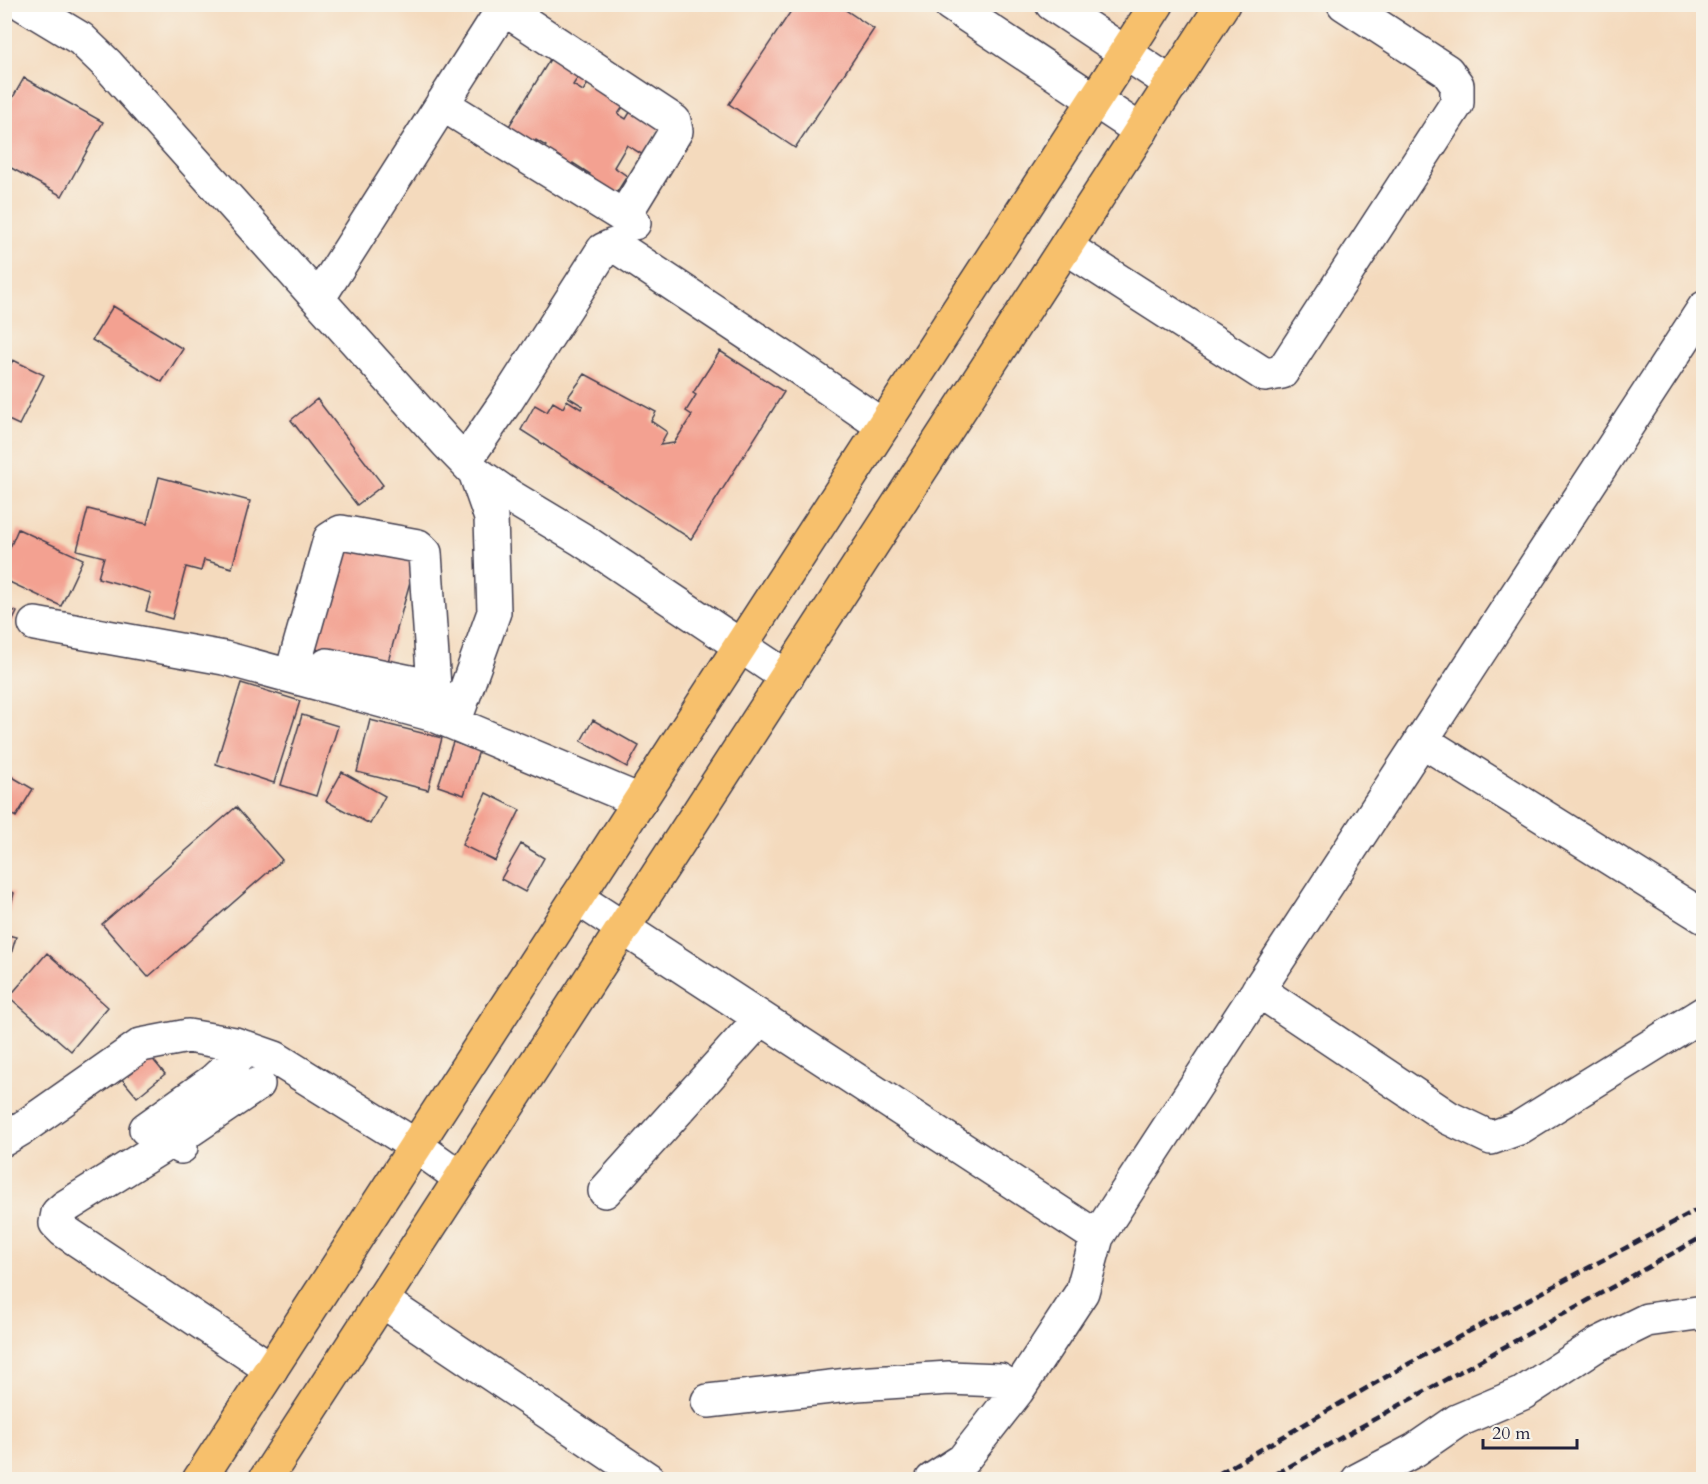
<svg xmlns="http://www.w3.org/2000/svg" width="1708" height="1484" viewBox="0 0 1708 1484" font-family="Cardo,serif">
<rect width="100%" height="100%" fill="#f7f3e8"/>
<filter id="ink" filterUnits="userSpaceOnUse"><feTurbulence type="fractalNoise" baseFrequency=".0167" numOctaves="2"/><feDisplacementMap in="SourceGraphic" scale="12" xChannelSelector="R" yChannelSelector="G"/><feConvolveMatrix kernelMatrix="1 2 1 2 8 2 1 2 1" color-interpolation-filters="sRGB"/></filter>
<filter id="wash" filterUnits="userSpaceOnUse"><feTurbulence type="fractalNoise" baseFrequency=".008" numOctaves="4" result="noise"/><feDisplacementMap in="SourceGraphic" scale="24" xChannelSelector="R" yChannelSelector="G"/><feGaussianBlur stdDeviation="1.35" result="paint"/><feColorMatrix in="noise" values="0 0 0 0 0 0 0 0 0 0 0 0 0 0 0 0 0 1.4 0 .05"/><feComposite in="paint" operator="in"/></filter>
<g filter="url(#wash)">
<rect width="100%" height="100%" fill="#f4dabd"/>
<g id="blocks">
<path fill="#f3a191" d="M795,5H838L874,29L795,148L729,104Z
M552,56L580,74L573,85L583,91L591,79L627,101L618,114L626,119L632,109L660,127L643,155L627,145L614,167L627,176L612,200L584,182L590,174L573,163L569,170L542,153L546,146L536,140L532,148L506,131Z
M24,78L103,122L62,196L4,164V113Z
M113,306L183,349L162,382L92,340Z
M720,351L784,392L691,539L521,430L535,405L547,412L553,402L563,408L567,400L581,409L583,406L568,397L585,374L656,412L651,421L667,432L660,445L674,443L692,415L686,411L696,395L693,393Z
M13,360L44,375L19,425L4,418V377Z
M317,399L383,485L357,505L291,420Z
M159,477L250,501L232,568L204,560L201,571L186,567L172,619L146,611L151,593L98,578L104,557L77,550L88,509L147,524Z
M18,529L83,559L61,606L5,580V559Z
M342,540L416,560L386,669L312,648Z
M4,606L17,612L4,638Z
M241,683L300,701L274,783L216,764Z
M302,715L338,726L316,796L281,785Z
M370,720L442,738L428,790L357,772Z
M593,720L639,746L627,767L581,741Z
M453,742L479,751L464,795L438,786Z
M4,772L33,789L16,817L4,810Z
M342,772L385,796L370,824L326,801Z
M486,793L520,810L495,861L462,845Z
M236,807L282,860L148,977L102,924Z
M521,844L544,858L525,892L501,879Z
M4,890L14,893L7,920H4Z
M4,934L16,937L5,975H4Z
M47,953L108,1007L71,1051L9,997Z
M150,1056L165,1074L137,1097L122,1079Z"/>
</g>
</g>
<g filter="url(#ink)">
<use href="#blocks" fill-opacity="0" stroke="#423e4e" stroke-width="1.5"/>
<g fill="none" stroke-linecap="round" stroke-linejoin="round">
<defs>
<path id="minor" d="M23,4L81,39L108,65L447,443L475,472L511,497L581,539L787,677
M950,4L1141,131
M1052,4L1172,84
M503,8L674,121L676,131L624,216
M442,104L634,223
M1066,247L1265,375L1282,372L1457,103V85L1447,71L1344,4
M318,299L506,4
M465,461L507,400L603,250L614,245L786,359L883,426
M35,624L224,658L434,715L640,801
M327,665L434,687
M291,676L330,539L341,532L418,546L425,553L434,687V715
M454,723L494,612L491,518L475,472
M1421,740L1704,917
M577,898L1097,1237L1704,308
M1258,990L1449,1118L1491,1138L1519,1128L1704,1013
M173,1110C177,1118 180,1128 190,1130L258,1084
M146,1129L213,1081L248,1048
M4,1139L24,1127L141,1045L188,1036L235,1044L275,1058L416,1146L461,1178
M181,1147L177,1139H174L65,1207L58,1213L56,1223L64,1231L271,1369
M605,1191L761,1018
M381,1300L649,1480
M708,1401L857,1384L949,1378L1000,1380L1017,1391
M932,1480L963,1460L1017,1391L1082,1292L1097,1237
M1358,1480L1415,1450L1457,1421L1523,1393L1598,1344L1647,1320L1697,1313L1704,1314"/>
<path id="major" d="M199,1480L1157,4
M265,1480L1223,4"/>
</defs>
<use href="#minor" stroke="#423e4e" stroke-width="36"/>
<use href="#major" stroke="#423e4e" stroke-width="36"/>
<use href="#minor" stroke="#fff" stroke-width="33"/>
<use href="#major" stroke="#f7c06c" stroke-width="33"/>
<path stroke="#22223b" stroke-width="4.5" stroke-dasharray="9 4.5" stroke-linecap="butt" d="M1208,1480L1410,1363L1704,1206
M1265,1480L1704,1236"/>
</g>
</g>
<rect width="1708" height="1484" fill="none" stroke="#f7f3e8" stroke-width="24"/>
<path d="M1483 1439v9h94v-9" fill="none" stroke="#22223b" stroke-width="3"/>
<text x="1492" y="1439" font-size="18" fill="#22223b" stroke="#f7f3e8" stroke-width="4.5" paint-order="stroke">20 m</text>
</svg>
